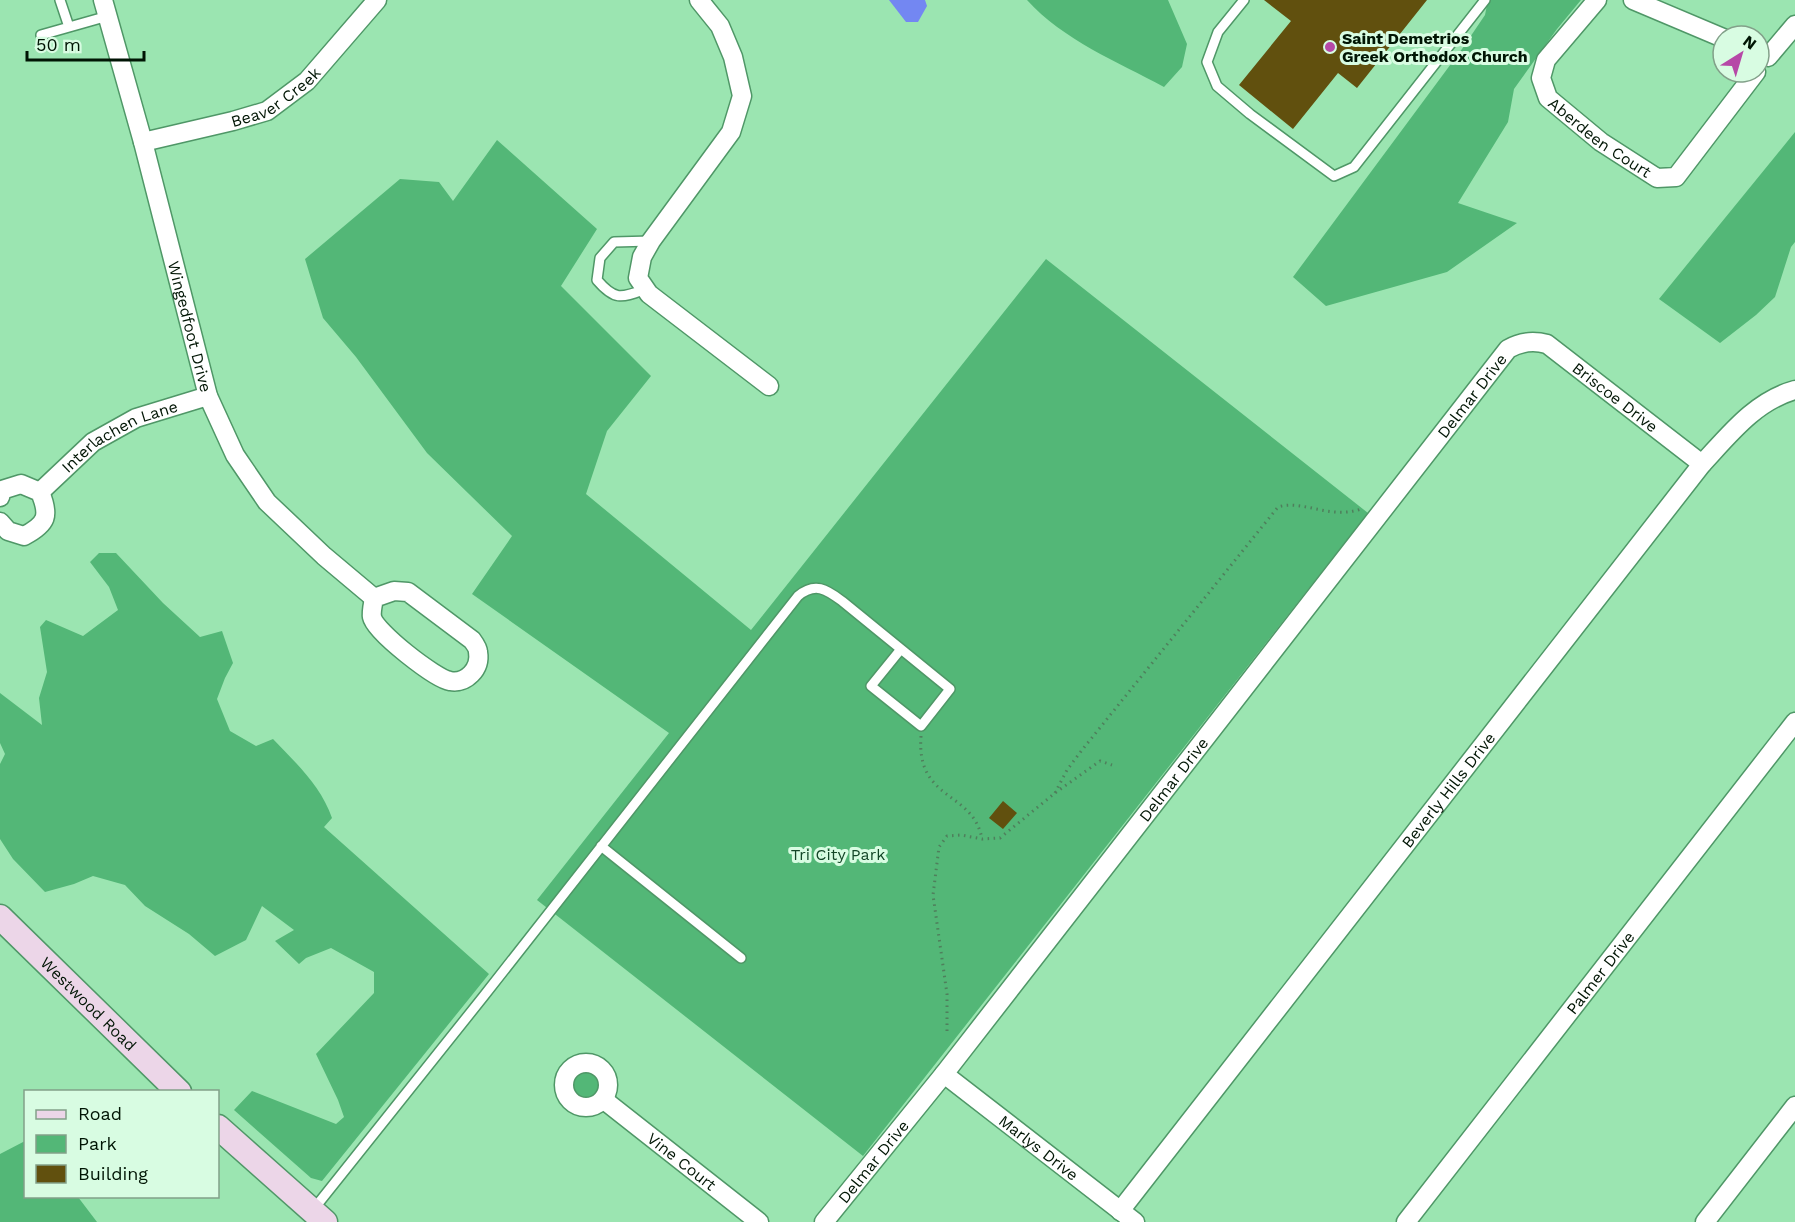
<svg xmlns="http://www.w3.org/2000/svg" width="1795" height="1222" viewBox="0 0 1795 1222" font-family="'Work Sans',sans-serif">
<rect width="100%" height="100%" fill="#9be5b1"/>
<path fill="#53b777" d="M1027,0H1168L1187,44L1182,67L1164,87C1118,62 1063,40 1027,0Z
M1488,0H1581L1557,29L1514,89L1508,122L1458,203L1517,223L1447,272L1326,306L1293,277L1462,49L1485,15Z
M1795,132V242L1791,247L1775,297L1756,315L1720,343L1659,299Z
M497,140L597,229L561,286L651,376L607,431L586,494L751,630L1046,259L1368,513L863,1156L537,900L669,733L472,594L512,536L427,453L356,357L323,318L305,259L400,179L439,182L453,201Z
M99,553H116L163,603L200,637L222,631L233,663L225,678L217,699L230,731L256,746L273,739C296,763 321,786 332,818L324,827L489,974L322,1181L311,1178L234,1110L252,1091L336,1124L344,1117L338,1100L316,1054L374,993V972L331,948L306,958L299,964L275,941L294,930L262,906L246,940L215,956L189,934L145,906L125,885L93,876L74,884L45,892L13,859L0,839V764L5,754L0,743V693L42,725L39,698L47,672L40,627L46,620L83,636L118,610L109,587L90,562Z
M573 1085a13 13 0 1 1 26 0a13 13 0 1 1-26 0Z
M25,1141L26,1196L78,1197L97,1222H0V1154Z"/>
<path fill="#7387f2" d="M889,0H925L927,6L918,22H906Z"/>
<path fill="#61500e" d="M1264,0H1427L1357,88L1338,73L1293,129L1239,85L1291,21Z
M1003,801L1017,813L1003,829L989,818Z"/>
<g fill="none" stroke-linecap="round" stroke-linejoin="round">
<defs>
<path id="lane" d="M60,0L69,27
M1244,0L1218,32L1207,62L1217,86L1250,114L1334,176L1354,167L1485,0
M41,35L108,16
M646,289C621,298 615,301 597,280L600,258L614,242L651,241
M601,846L741,958
M313,1210L483,997L798,596C815,582 826,589 842,601L950,689L921,726L871,686L901,649"/>
<g id="street">
<path id="s1" d="M103,0L143,142L208,396L235,455L267,502L324,556L374,598"/>
<path d="M699,0L720,26L733,57L742,96L731,132L651,241L642,257L638,278L649,294L769,386"/>
<path id="s2" d="M1597,0L1546,60L1541,78L1548,98L1601,142L1657,178L1676,177L1756,72"/>
<path d="M1633,0L1723,38"/>
<path d="M1768,57L1795,25"/>
<path id="s3" d="M143,142L233,121L267,111L307,81L377,0"/>
<path id="s4" d="M40,492L93,442L136,418L208,396"/>
<path d="M0,497L2,490L21,484L40,492C50,516 47,524 24,536L8,531L0,522"/>
<path d="M394,591L408,592L472,640C475,644 478,648 478,652C481,669 466,684 450,681C436,679 375,632 372,617C371,612 373,604 374,598Z"/>
<circle cx="586" cy="1085" r="22"/>
<path id="s5" d="M944,1074L1135,1222"/>
<path id="s6" d="M604,1100L759,1222"/>
<path id="s7" d="M1120,1211L1702,464C1729,435 1755,401 1795,390"/>
<path id="s8" d="M824,1222L944,1074L1508,349C1520,342 1532,340 1547,344L1702,464"/>
<path id="s9" d="M1406,1222L1795,722"/>
<path d="M1705,1222L1795,1106"/>
</g>
<g id="secondary">
<path id="s10" d="M0,917L179,1092"/>
<path d="M218,1127L325,1222"/>
</g>
</defs>
<use href="#lane" stroke="#4f9767" stroke-width="12"/>
<use href="#street" stroke="#4f9767" stroke-width="21"/>
<use href="#secondary" stroke="#4f9767" stroke-width="27"/>
<path stroke="#4f7f5c" stroke-width="3" stroke-dasharray="1.5 4.5" stroke-linecap="butt" d="M921,736C916,802 973,790 982,839
M1055,793L1067,770L1082,750L1278,507C1302,499 1330,520 1361,509
M947,1031V994L933,895L939,847L947,836L961,835L982,839L1000,838L1055,793L1100,761L1112,765"/>
<use href="#lane" stroke="#fff" stroke-width="9"/>
<use href="#street" stroke="#fff" stroke-width="18"/>
<use href="#secondary" stroke="#ecd6e8" stroke-width="24"/>
</g>
<circle fill="#b648a7" stroke="#d8fce2" stroke-width="2" cx="1330" cy="47" r="6"/>
<g text-anchor="middle" dominant-baseline="central" stroke-width="6" stroke-linejoin="round" paint-order="stroke">
<g font-size="16" font-weight="bold" fill="#001504" stroke="#d8fce2" text-anchor="start">
<text x="1342" y="38">Saint Demetrios<tspan x="1342" dy="18">Greek Orthodox Church</tspan></text>
</g>
<g font-size="16" fill="#001504" stroke="#d8fce2">
<text stroke="none"><textPath href="#s3" startOffset="142">Beaver Creek</textPath></text>
<text stroke="none"><textPath href="#s2" startOffset="184">Aberdeen Court</textPath></text>
<text stroke="none"><textPath href="#s1" startOffset="338">Wingedfoot Drive</textPath></text>
<text stroke="none"><textPath href="#s8" startOffset="1050">Delmar Drive</textPath></text>
<text stroke="none"><textPath href="#s8" startOffset="1236">Briscoe Drive</textPath></text>
<text stroke="none"><textPath href="#s4" startOffset="99">Interlachen Lane</textPath></text>
<text stroke="none"><textPath href="#s8" startOffset="564">Delmar Drive</textPath></text>
<text stroke="none"><textPath href="#s7" startOffset="534">Beverly Hills Drive</textPath></text>
<text stroke="none"><textPath href="#s9" startOffset="316">Palmer Drive</textPath></text>
<text stroke="none"><textPath href="#s10" startOffset="124">Westwood Road</textPath></text>
<text stroke="none"><textPath href="#s5" startOffset="120">Marlys Drive</textPath></text>
<text stroke="none"><textPath href="#s6" startOffset="99">Vine Court</textPath></text>
<text stroke="none"><textPath href="#s8" startOffset="78">Delmar Drive</textPath></text>
</g>
<g font-size="16" fill="#134627" stroke="#d8fce2">
<text x="838" y="854">Tri City Park</text>
</g>
</g>
<rect x="24" y="1090" width="195" height="108" fill="#d8fce2" stroke="#82a089" stroke-width="1.5"/>
<rect x="36" y="1110" width="30" height="9" fill="#ecd6e8" stroke="#82a089" stroke-width="1.5"/>
<text x="78" y="1120" font-size="18" fill="#001504">Road</text>
<rect x="36" y="1135" width="30" height="18" fill="#53b777" stroke="#82a089" stroke-width="1.5"/>
<text x="78" y="1150" font-size="18" fill="#001504">Park</text>
<rect x="36" y="1165" width="30" height="18" fill="#61500e" stroke="#82a089" stroke-width="1.5"/>
<text x="78" y="1180" font-size="18" fill="#001504">Building</text>
<g transform="translate(1741 54) rotate(37)"><circle r="28" fill="#d8fce2" stroke="#82a089" stroke-width="1.5"/>
<path d="M0-4.5L10 22L0 15L-10 22Z" fill="#b648a7"/>
<text y="-9" font-size="16" font-weight="bold" text-anchor="middle" fill="#001504">N</text>
</g>
<path d="M27 51v9h117v-9" fill="none" stroke="#001504" stroke-width="3"/>
<text x="36" y="51" font-size="18" fill="#001504" stroke="#d8fce2" stroke-width="4.5" paint-order="stroke">50 m</text>
</svg>
